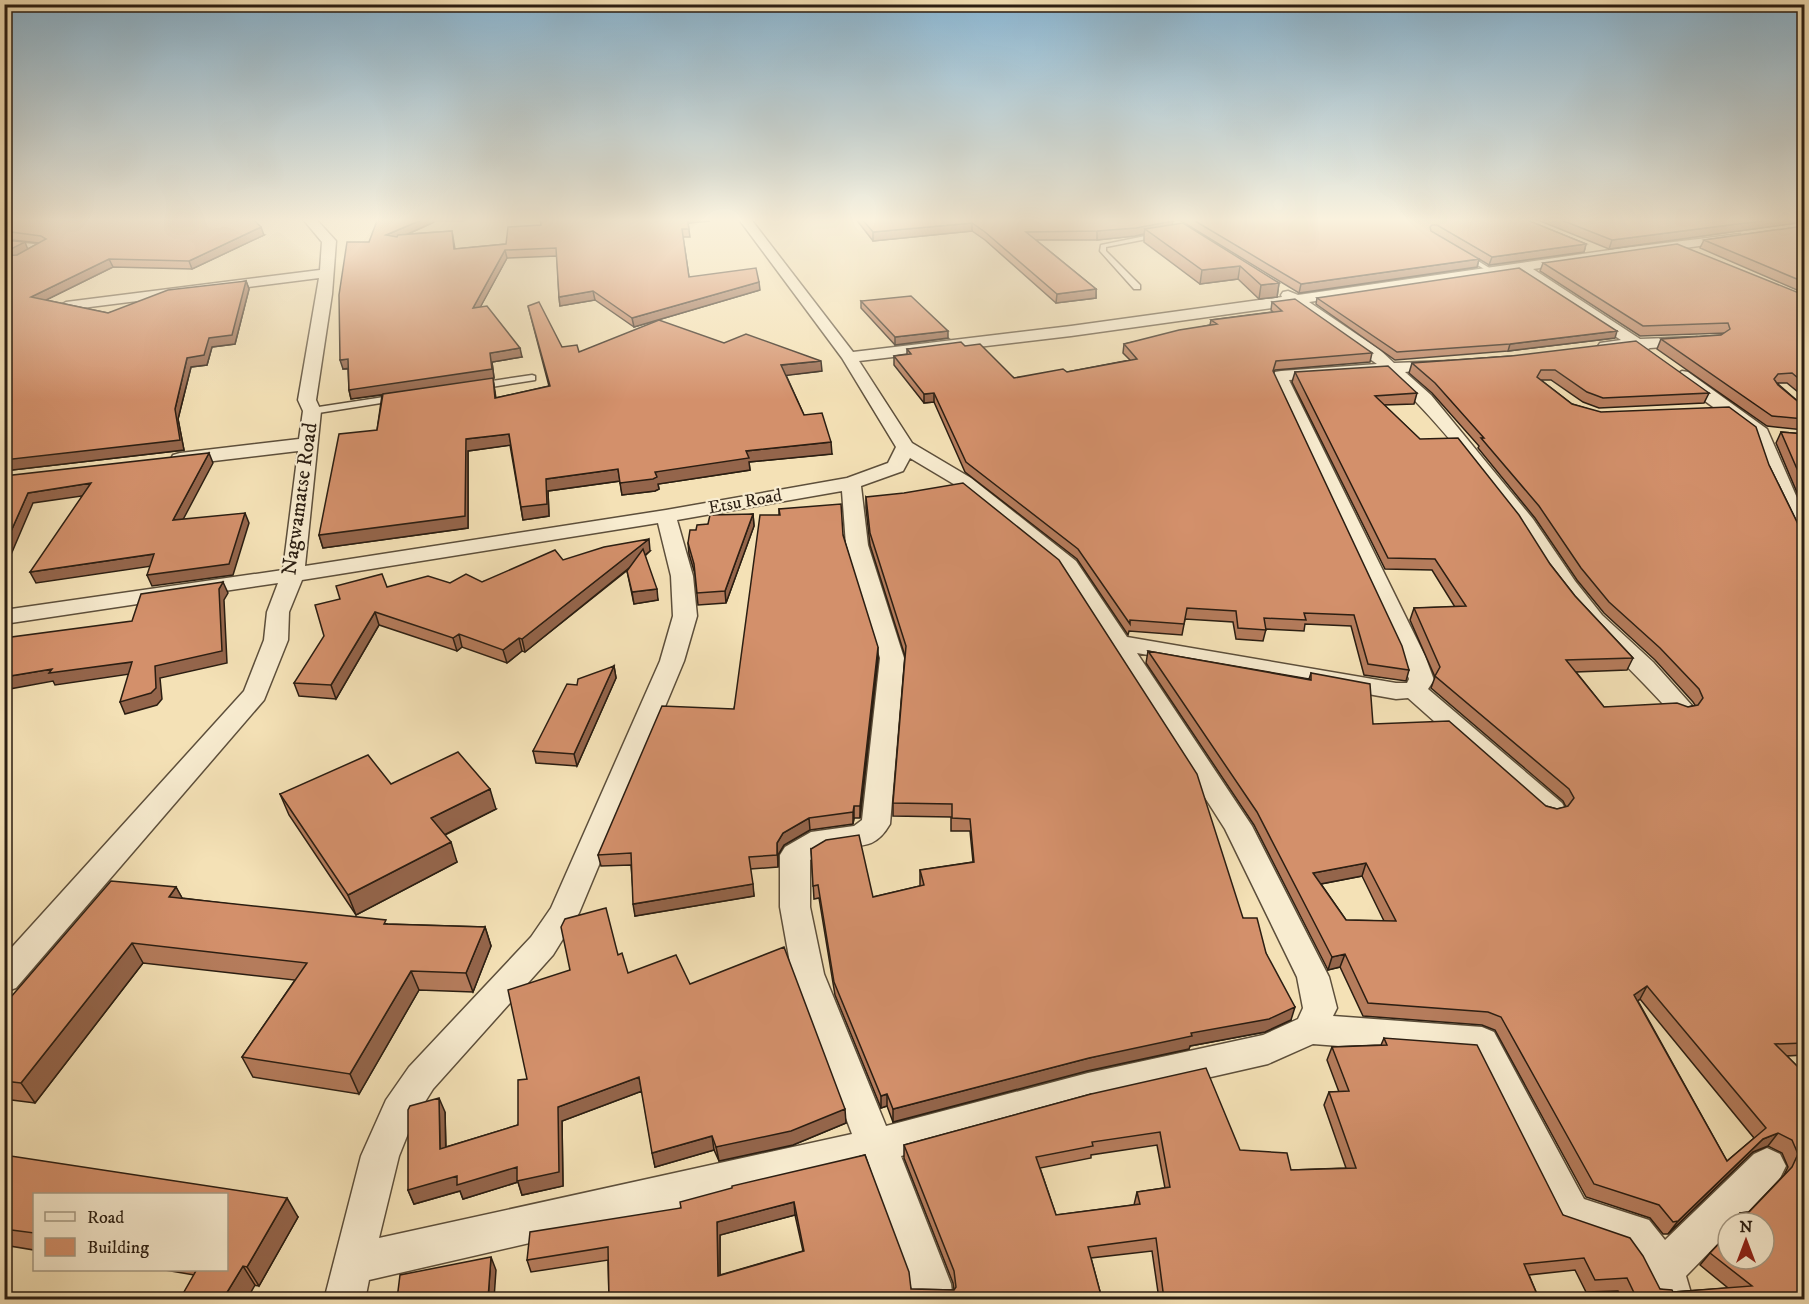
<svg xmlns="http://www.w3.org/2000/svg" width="1809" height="1304" viewBox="0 0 1809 1304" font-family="'IM FELL DW Pica',serif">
<rect width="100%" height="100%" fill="#f4e1b6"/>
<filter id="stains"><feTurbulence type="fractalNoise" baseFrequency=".00333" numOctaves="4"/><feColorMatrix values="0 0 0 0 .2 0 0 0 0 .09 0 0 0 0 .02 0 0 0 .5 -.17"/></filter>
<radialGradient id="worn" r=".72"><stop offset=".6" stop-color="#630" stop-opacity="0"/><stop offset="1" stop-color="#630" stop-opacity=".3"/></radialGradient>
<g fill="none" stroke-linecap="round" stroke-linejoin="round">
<defs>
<path id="lane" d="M431,218H466L463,220H434Z
M1160,233L1162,234V236L1106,247V251L1140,285V289H1134L1100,251L1101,245Z
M4,241L43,245L46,247L40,253L37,251L38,249L4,245Z
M1464,255H1468L1496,272L1491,273L1464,257Z
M532,375L535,376V380L479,389L475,386L479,383Z
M397,395L401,398L400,400L312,414L308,411L312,408Z"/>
<path id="street" d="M302,218H315L336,241L332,294L316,400L321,411L305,566L666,510L847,478L888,463L896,447L842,358L738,218H750L853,352L1071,326L1282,297L1281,295L1283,292L1288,291L1298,295L1624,248L1740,234L1742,237L1740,240L1735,241L1533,269L1640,339L1697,337L1699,340L1691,345L1650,348L1642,352L1634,349H1600L1598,346L1600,343L1621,340L1517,272L1309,302L1380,350L1394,363L1449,361L1451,364L1449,367L1405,372L1431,395L1533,519L1575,581L1602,615L1653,662L1695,709L1691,715L1682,717L1673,715C1636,673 1593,636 1559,591C1543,570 1532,546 1517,525C1480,474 1433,416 1387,373L1289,380L1425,656L1434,680L1428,689L1562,803L1566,810L1562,817L1552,820L1542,817L1408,698L1396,699L1137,653L1252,826L1329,977L1337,1008L1333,1016L1482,1027L1494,1032L1584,1199L1649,1220L1665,1240L1754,1154L1767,1148L1780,1154L1786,1166L1780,1178L1737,1223H1728V1233L1686,1276L1693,1300H1652L1647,1281L1622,1249L1557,1227L1472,1056L1313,1044L1268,1064L1088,1105L901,1156L951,1284L953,1300H912L911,1284L867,1165L369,1280L365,1300H324L361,1156L386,1100L409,1067L531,937L551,908L660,661L673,616L671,576L658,523L302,580L289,612L288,640L264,700L16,988L4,992V956L244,691L264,640L267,612L278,583L4,624V610L283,570L298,451L180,465L173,463L171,459L173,455L180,453L299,439L303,411L298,400L319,278L66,310L59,306L66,302L320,270L322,242ZM1293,305L1377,364L1281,371L1275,372L1273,381L1401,656L1409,679L1407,683H1396L1127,637L1076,561L971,478L912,443L859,361L1071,336ZM910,458L957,486L1060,570L1225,829L1297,977L1303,1008L1298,1019L1263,1035L1088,1073L886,1126L824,974L810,907V860C815,857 821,852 826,850C852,840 871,857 890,824L904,658L868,545L861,486L903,471ZM842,491L846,545L880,658L862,820L854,826L811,832L785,847L780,855V907L792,974L852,1134L379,1238L399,1156L413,1121L433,1089L553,955L579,913L684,661L697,616L693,576L677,520Z
M1682,371L1688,372L1767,429L1804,514V540L1797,538L1794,534L1766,475L1753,436L1676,380L1674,376Z"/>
</defs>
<use href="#lane" stroke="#5d4f3b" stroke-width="3"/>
<use href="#street" stroke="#5d4f3b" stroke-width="3"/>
<use href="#lane" fill="#f8ecd0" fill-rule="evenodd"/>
<use href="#street" fill="#f8ecd0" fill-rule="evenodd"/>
</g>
<path fill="#b57c5c" stroke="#2b1e12" stroke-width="1.5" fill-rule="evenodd" d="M4,218L264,235L192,269L113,267L46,300L108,313L246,281L249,289L235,344L212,347L207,365L191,367L178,419L184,450L4,471L28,249L39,243L4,239Z
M540,218H709V221L688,223L690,237H683L689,277L760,290L634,327L595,300L560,306L559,297L557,256L507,258L480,307L522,357L492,362L494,378L493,379L496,398L549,386L528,306L562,347L579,352L724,343L822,371L786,375L804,415L832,454L749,462L750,470L658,484L659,489L655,491L622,495L620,481L548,491L549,516L523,520L510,445L468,451V528L323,548L319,535L377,430L382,395L351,399L349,390L348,369H343L369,242L434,222L408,234L452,231L455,249L506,244L541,225Z
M855,218H1167L1173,221L1172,224L1279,283L1277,297L1259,299L1238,279L1200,284L1144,242V234L1135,236L1097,240H1036L1096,289V298L1056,303L985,240L972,231L873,241Z
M1176,218H1522L1586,244L1584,252L1489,265L1479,259L1477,267L1299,293Z
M1533,218H1804V222L1609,249Z
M1804,226V293L1700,248L1704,240Z
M1543,263L1804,295V397L1787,383H1777L1801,404H1804V430L1767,426L1657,349L1661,339L1721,335L1724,333L1640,336L1540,271Z
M1317,298L1615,338L1508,351L1395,360L1316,304Z
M861,301L948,338L895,345L861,308Z
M1272,302L1372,353L1370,362L1275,370L1273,373L1409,670L1406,681L1364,675L1351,626L1305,624L1304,631L1266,629L1263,641L1236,639L1233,622L1185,619L1182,635L1129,631L1128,635L1077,559L965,472L934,402L924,403L894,365V356L907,354V349L965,346L1014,378L1067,372L1130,360L1123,353L1124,344L1210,325L1211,320L1273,312L1271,310Z
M1511,356L1709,393L1704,403L1599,408L1583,402L1551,380H1541L1572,404L1769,465L1798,524L1802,529H1804V1055L1787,1056L1804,1073V1299H1622L1618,1291L1586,1292L1575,1270L1529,1275L1539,1299H1159L1152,1251L1091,1258L1102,1299H609L608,1260L531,1272L527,1260L681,1208L865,1155L911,1289L954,1290L953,1283L904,1158V1145L1091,1094L1291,1170L1346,1168L1324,1105L1329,1092H1339L1327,1060L1332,1047L1381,1045L1384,1038L1563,1215L1660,1289L1673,1292L1728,1288L1700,1265L1710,1253L1764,1223H1732L1740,1213L1749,1212L1784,1175L1788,1167L1782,1153L1768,1146L1753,1152L1668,1234H1663L1650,1218L1586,1197L1495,1030L1482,1025L1363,1016L1340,967L1328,970L1254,825L1146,663L1148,651L1309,679L1311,673L1373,724L1546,806L1557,809L1566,807L1563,801L1431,688L1435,677L1410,620L1414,608L1455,607L1432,570L1385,569L1292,382L1295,372L1417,393L1414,404L1384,405L1550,564L1575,596L1633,658L1627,670L1576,672L1604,707H1688L1695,705L1693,702L1655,660L1604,613L1577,580L1535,518L1478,448L1479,446L1432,393L1409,373L1412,363ZM1362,876L1384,921L1346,920L1321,884ZM1640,999L1754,1138L1727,1161L1638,1001ZM1157,1145L1165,1188L1137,1192L1134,1205L1056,1215L1040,1168L1091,1158V1155ZM795,1215L803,1251L720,1275V1235Z
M1781,432L1804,434V509L1776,443Z
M866,497L1243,918L1266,953L1291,1020L1265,1032L1190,1046L1189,1049L1087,1071L893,1122L887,1106L881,1108L835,995L819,898L814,899L811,849L873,897L920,886V870L973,862L970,831H951V817L893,816V803L905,656L870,545L866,508Z
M779,509L843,535L878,658L860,818H854L853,824L810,830L784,845L778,855V867L750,869L754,896L635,916L631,865L601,866L598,855L734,709L779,515Z
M753,514L754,526L726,603L698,605L695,574L689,554L688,543L696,530L708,524Z
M650,551L645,556L658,600L634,604L627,571L629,569L525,652L522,651L507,663L462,647L457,651L379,625L336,699L299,696L294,683L387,587L482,582L563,560Z
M614,666L616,678L577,766L536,763L533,751L577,685Z
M391,784L496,809L445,835L457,862L356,915L289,815L280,794Z
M176,887L182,898L388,924L485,927L491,946L473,992L419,990L359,1094L253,1077L242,1057L295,980L143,963L35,1103L4,1099V1005Z
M618,955L628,973L690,984L846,1123L793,1145L719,1161L714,1150L655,1167L642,1091L562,1121L563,1186L522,1195L518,1182L463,1199L460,1191L414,1204L408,1190L445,1112L446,1147L518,1125L527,1079Z
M4,1155L298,1217L259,1286L159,1269H226L34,1194V1250L4,1245Z"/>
<path fill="#94654b" stroke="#2b1e12" stroke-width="1.5" d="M426,218H433L434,222L388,243L386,235Z
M687,218H709V221L688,223Z
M1783,218H1804V222L1609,249L1612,240Z
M1173,221L1171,229H1145L1144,234L1135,236L1097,240V231Z
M972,223V231L873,241V232Z
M261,227L264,235L192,269L189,261Z
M25,242L28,250L16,256L4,257V249Z
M1586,244L1584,252L1489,265L1492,257Z
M505,250L507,258L475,317L473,308Z
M109,259L113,267L34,306L31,297Z
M1479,259L1477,267L1299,293L1301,284Z
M1240,266L1238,279L1200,284L1202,270Z
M246,281L249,289L235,344L212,347L207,365L191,367L178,419L184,450L4,471V460L175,409L187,358L209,338Z
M759,282L760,290L634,327L632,318Z
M1279,283L1277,297L1259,299L1261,285Z
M1096,289V298L1056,303L1057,294Z
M593,291L595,300L560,306L559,297Z
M948,331V338L895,345V337Z
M1617,331L1615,338L1508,351L1510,344Z
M520,348L522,357L492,362L494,378L493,379L497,409L493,379L351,399L349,390L490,353Z
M348,359L351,368L343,369L340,360Z
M821,361L822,371L782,376L781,365Z
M934,393V402L924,403V394Z
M509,434L511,445L468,451V528L323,548L319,535L466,439Z
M831,442L832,454L749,462L750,470L658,484L659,489L655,491L622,495L620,483L655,472L746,451Z
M209,453L213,463L177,531L173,520Z
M618,469L620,481L548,491L549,516L523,520L521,507L546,479Z
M91,483L96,494L33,503L4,571V547L28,493Z
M245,513L249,523L233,575L152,586L147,575Z
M753,514L754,526L726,603L725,591Z
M649,539L650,551L525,652L522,639Z
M154,554L159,565L36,583L30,572Z
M223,582L228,593L224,600L227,663L160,678L162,699L157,705L125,714L120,702L155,666L219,589Z
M657,589L658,600L634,604L632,592Z
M375,612L379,625L336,699L331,685Z
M459,634L462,647L457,651L453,638Z
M519,638L522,651L507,663L503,650Z
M878,647V658L860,818V806Z
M132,662L137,673L55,685L53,681L4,690V677L52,669Z
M614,666L616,678L577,766L574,754Z
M490,789L496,809L438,838L431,818Z
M854,806V818L853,824V812Z
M809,818L810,830L784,845L778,855V867L777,843L783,833Z
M451,842L457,862L356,915L348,895Z
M1366,863L1362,876L1310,886L1313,873Z
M753,884L754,896L635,916L633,904Z
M176,887L187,907L169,897Z
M485,927L491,946L473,992L466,973Z
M132,943L143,963L35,1103L21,1083Z
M1345,954L1340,967L1328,970L1332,957Z
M411,971L419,990L359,1094L350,1074Z
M1647,986L1640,999L1627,1008L1634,995Z
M1295,1007L1291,1020L1265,1032L1190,1046L1189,1049L1087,1071L893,1122V1109L1089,1058Z
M639,1077L642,1091L562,1121L563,1186L522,1195L518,1182L463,1199L460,1191L414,1204L408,1190L558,1107Z
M887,1094V1106L881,1108V1096Z
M439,1098L445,1112L446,1163L440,1149Z
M845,1109L846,1123L793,1145L719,1161L716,1147Z
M1778,1133L1768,1146L1753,1152L1668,1234L1678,1221L1763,1139Z
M712,1136L714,1150L655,1167L652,1153Z
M287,1198L298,1217L259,1286L247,1267Z
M794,1202L795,1215L720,1235V1288L718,1276L717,1222Z
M491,1257L496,1270L494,1299H488Z
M243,1266L255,1285L247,1299H223Z"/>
<path fill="#d3906b" stroke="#2b1e12" stroke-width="1.5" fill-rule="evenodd" d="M4,218H252L261,227L189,261L109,259L31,297L108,313L168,290L246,281L232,335L209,338L204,355L187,358L175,409L180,440L4,460V256L17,255L46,239L41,236L4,231Z
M378,218H426L386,235L397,237L398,235L452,231L454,249L506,244L508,227L541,225L540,218H687L689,229H682L689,277L756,268L759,282L632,318L593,291L559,297L556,248L505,250L473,308L487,306L520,348L490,353L492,369L349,390L348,359L340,360L339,295L347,242H369Z
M861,218H1167L1173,221L1136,228L1097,231L1026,232L1096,289L1057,294L985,232L972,223L873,232Z
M1190,218H1522L1586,244L1492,257L1437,225H1432L1430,227L1431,231L1479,259L1301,284Z
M1556,218H1783L1612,240Z
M1183,223L1279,283L1261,285L1240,266L1202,270L1145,229Z
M1804,226V282L1704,240Z
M4,240L25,242L13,248L4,249Z
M1677,244L1804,295V383L1792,373L1778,374L1774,379L1778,385L1801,404H1804V419L1772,416L1661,339L1721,335L1730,329L1728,323L1643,326L1543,263Z
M1519,268L1617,331L1510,344L1397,352L1317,298Z
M911,296L948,331L895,337L861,301Z
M1295,299L1372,353L1276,361L1273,371L1402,646L1409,670L1368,664L1354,615L1304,613L1306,620L1264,618L1266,630L1238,628L1236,611L1187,608L1184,624L1130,620V624L1078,549L966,462L934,393L924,394L894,356L911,354L907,349L961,342L965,346L980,344L1014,378L1063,369L1067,372L1137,359L1124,344L1179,330L1217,324L1211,320L1282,311L1272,302Z
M539,302L562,347L577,345L579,352L659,320L724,343L746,334L821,361L781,365L804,415L822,413L831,442L746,451L749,458L655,472L657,477L653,479L620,483L618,469L546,479L547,504L521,507L509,434L466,439L465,516L319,535L339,434L377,430L383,394L493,378L495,398L550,386L528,306Z
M1636,341L1709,393L1603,398L1587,392L1555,370H1541L1537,377L1572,404L1601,412L1729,407L1756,427L1769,465L1798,524L1802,529H1804V1043L1775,1044L1804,1073V1299H1637L1627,1278L1595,1280L1584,1258L1524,1264L1539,1299H1164L1156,1238L1088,1247L1102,1299H609L608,1247L527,1260L530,1232L681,1208L680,1202L732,1188V1186L865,1155L909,1272L911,1289L954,1290L956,1287L954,1271L904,1145L1091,1094L1206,1068L1240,1150L1287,1153L1291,1170L1356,1168L1329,1092L1349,1091L1332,1047L1387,1045L1384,1038L1477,1045L1563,1215L1630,1238L1643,1256L1660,1289L1672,1290L1673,1292L1752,1286L1710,1253L1728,1234V1259H1764V1223H1739L1740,1222V1213L1749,1212L1792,1167L1798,1154L1792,1140L1778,1133L1763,1139L1678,1221L1673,1222L1659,1205L1594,1184L1501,1017L1488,1012L1368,1003L1345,954L1332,957L1257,812L1148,651L1311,680V673L1370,684L1373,724L1449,721L1546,806L1557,809L1568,806L1574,798L1569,789L1435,676L1440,667L1414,608L1466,606L1435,559L1388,558L1295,372L1388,366L1417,393L1375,396L1420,439L1458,438L1519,515L1550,564L1575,596L1633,658L1566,660L1604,707L1677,703L1688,707L1698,705L1703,698L1699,689L1660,648L1609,602L1581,568L1539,506L1481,438H1484L1435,383L1412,363L1511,356ZM1366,863L1396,921L1346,920L1313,873ZM1647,986L1766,1128L1727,1161L1634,995ZM1160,1132L1170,1187L1137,1192L1140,1204L1056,1215L1036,1157L1093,1146L1092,1142ZM794,1202L804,1251L718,1276L717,1222Z
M1781,432L1804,434V485Z
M209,453L173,520L245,513L229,564L147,575L154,554L30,572L91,483L28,493L4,547V476Z
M963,483L1059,560L1197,774L1243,918H1257L1266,953L1295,1007L1269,1019L1191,1033L1192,1036L1089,1058L893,1109L887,1094L881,1096L834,982L818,885L813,886L811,849L826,840L859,835L873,897L924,885L920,870L974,862L970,819L952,818V804L893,803L906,646L870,533L866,497L904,493Z
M841,504L843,535L878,647L860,806H854L853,812L809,818L783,833L777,843V855L749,857L753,884L633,904L631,853L598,855L662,706L734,709L760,515H780L779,509Z
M753,514L725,591L697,593L694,564L688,543L690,530H696L697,525L708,524L710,515Z
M649,539L522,639L519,638L503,650L459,634L453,638L375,612L331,685L294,683L324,636L315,605L340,599L336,586L382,574L387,587L428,576L450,583L466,574L482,582L555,550L563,560L604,547Z
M643,549L657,589L632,592L627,571Z
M223,582L219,589L222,651L155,666L156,688L151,693L120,702L132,662L49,673L52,669L4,677V638L132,621L141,594Z
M614,666L574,754L533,751L567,684L577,685L578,679Z
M458,752L490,789L431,818L451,842L348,895L280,794L368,755L391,784Z
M111,881L176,887L169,897L386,920L384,924L485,927L466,973L411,971L350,1074L242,1057L307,963L132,943L21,1083L4,1081V1005Z
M606,908L618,955L622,953L628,973L676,955L690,984L784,947L845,1109L791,1131L716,1147L712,1136L652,1153L639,1077L558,1107L559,1172L517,1181V1167L457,1185V1176L408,1190V1110L410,1106L439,1098L440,1149L518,1125V1080L527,1079L508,990L570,970L561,927L565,919Z
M4,1155L287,1198L247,1267L243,1266L223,1299H180L197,1269H226V1194H34V1233L4,1229Z
M491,1257L488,1299H397L400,1275Z"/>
<linearGradient id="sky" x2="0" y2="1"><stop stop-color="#8ab7d4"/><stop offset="0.55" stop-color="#faf2de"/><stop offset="1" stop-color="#faf2de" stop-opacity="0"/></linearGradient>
<rect width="1809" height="400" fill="url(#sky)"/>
<g text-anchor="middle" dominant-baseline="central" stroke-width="4.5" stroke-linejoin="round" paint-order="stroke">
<g font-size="18" fill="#2b1e12" stroke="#f8ecd0">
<text transform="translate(745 502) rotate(-10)">Etsu Road</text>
</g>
<g font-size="21" fill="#2b1e12" stroke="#f8ecd0">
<text transform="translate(300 499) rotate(-82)">Nagwamatse Road</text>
</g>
</g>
<rect width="1809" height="1304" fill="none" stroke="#f4e1b6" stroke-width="24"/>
<rect x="6" y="6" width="1797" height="1292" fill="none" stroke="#2b1e12" stroke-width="3"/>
<rect x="12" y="12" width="1785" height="1280" fill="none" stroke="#2b1e12" stroke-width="1.5"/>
<rect x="33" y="1193" width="195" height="78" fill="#f8ecd0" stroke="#a69a84" stroke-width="1.5"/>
<rect x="45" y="1212" width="30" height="9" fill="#f8ecd0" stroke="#a69a84" stroke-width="1.5"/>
<text x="87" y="1223" font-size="18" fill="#2b1e12">Road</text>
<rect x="45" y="1238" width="30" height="18" fill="#d3906b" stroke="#a69a84" stroke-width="1.5"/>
<text x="87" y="1253" font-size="18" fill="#2b1e12">Building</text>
<g transform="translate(1746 1241)"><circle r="28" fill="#f8ecd0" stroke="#a69a84" stroke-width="1.5"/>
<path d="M0-4.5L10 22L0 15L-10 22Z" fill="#8f2418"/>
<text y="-9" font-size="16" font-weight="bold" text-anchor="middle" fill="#2b1e12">N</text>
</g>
<rect width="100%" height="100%" filter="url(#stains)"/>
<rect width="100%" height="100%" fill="url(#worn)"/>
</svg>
